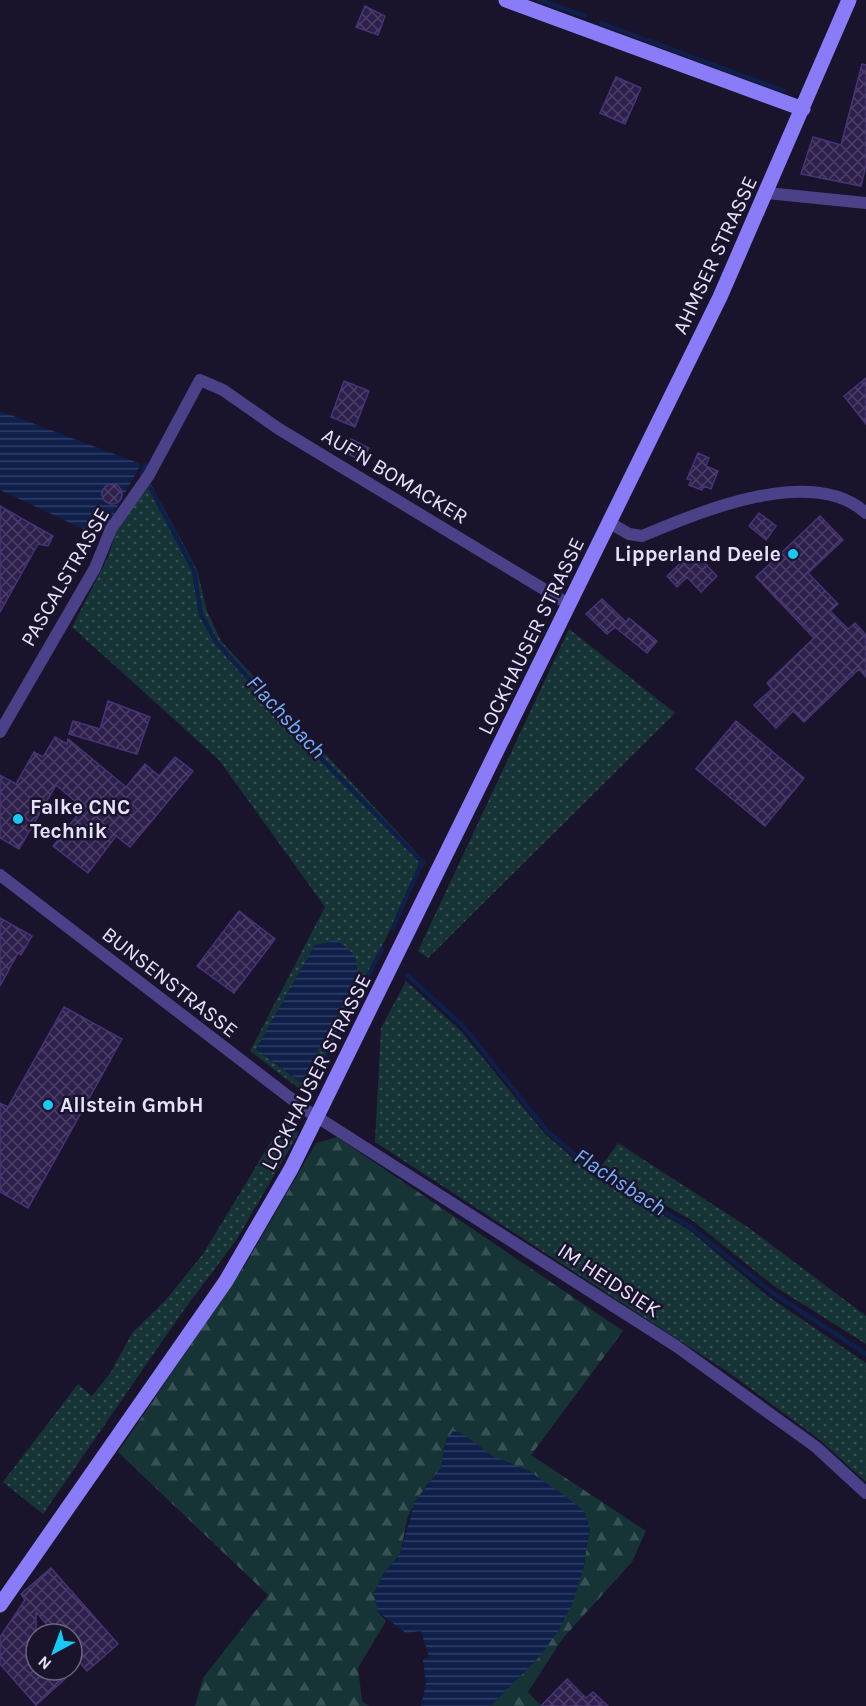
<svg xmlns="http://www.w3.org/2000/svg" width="866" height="1706" viewBox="0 0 866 1706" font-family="Karla,sans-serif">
<defs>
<pattern id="grass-dots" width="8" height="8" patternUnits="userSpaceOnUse" patternTransform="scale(1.5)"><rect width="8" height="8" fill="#163436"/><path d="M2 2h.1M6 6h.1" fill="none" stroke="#385154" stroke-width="1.8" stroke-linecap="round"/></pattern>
<pattern id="forest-firs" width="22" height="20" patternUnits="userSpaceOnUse" patternTransform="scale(1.5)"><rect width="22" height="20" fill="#163436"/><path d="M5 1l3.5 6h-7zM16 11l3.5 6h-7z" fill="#385154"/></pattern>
<pattern id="water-rules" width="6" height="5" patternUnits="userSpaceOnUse" patternTransform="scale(1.5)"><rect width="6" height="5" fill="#0e1f4a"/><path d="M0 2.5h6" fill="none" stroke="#313f65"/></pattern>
<pattern id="building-cross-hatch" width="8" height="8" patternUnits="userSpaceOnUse" patternTransform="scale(1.5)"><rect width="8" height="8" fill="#2d204c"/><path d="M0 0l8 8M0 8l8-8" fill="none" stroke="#4b4067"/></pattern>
</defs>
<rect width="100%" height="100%" fill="#1a132c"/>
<path fill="url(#grass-dots)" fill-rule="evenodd" d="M151,484L197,570L207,611L221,641L425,862L306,1094L250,1051L325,907L219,760L72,627L108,557L117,528ZM315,945L301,1082H300L256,1049Z
M569,629L675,713L428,958L418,951Z
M406,981L461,1031L545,1134L595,1177L688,1229L769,1297L866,1363V1482L820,1440L731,1374L375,1142L381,1028Z
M289,1112L298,1134L237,1239L181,1314L43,1514L3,1482L78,1384L92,1396L111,1372L132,1333L165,1301L203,1254Z
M618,1143L749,1228L866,1316V1344L774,1286L693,1221L600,1168Z"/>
<path fill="url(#forest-firs)" d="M337,1137L623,1331L531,1455L646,1531L632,1562L563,1638L528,1692L541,1706H490L539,1657L583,1570L590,1527L584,1511L529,1471L446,1440L441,1468L426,1486L408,1516L400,1554L384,1573L374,1593L378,1612L386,1621L358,1668L362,1701L369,1706H195L203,1678L268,1595L118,1452L245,1265L316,1143Z"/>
<path fill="url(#water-rules)" d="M0,411L141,464L107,526L94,534L0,490Z
M336,940C351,949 360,958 357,976L301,1082L256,1049L315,945Z
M453,1431L461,1433L493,1456L529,1471L562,1494L584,1511L590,1527L583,1570L572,1604L559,1630L539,1657L490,1706H421L426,1683L423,1660L429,1657L421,1631L406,1633L378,1612L374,1593L384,1573L400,1554L415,1501L441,1468L446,1440Z"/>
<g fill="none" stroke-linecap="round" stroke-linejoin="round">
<path stroke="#0e1f4a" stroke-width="4.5" d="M539,0L585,16
M601,23L784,91
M142,475L145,465
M151,489L194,571L201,614L216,642L309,746L422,862L393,928
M407,975L463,1026L547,1131L596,1173L689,1226L770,1291L866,1354
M322,1066L382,949"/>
</g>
<path fill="url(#building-cross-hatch)" stroke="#473377" stroke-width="1.5" d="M365,6L385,16L378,35L356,27Z
M862,64L866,65V165L861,186L801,174L813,137L841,145Z
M616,77L641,88L625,124L600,113Z
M866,378V424L844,396Z
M344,381L369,391L355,427L331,417Z
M351,439L369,448L362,461L344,452Z
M698,453L709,458L706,466L718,471L711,489L704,486L702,490L689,485L691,480L687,479Z
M102 494a10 10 0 1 1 20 0a10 10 0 1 1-20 0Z
M0,506L53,536L48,546L38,544L0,612Z
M759,513L776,526L766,540L749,526Z
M820,516L843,540L808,573L838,604L830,611L848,629L855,623L866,635V677L859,669L804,722L793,711L776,728L754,705L772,689L767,683L814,638L756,577Z
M693,551L717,576L701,592L687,577L677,587L667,576Z
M602,599L626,622L629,618L657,641L647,653L615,627L607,634L586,614Z
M108,701L150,717L137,754L69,734L73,721L100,729Z
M736,721L804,778L765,826L696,769Z
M55,737L67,744L68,739L126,787L145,764L159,776L175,757L193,771L130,847L116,836L88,873L53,846L83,808L56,785L19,849L0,838V775L16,784L34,752L43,757Z
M239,911L275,939L234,993L197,966Z
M0,918L32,936L21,955L18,953L0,986Z
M64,1007L122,1039L28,1208L0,1192V1103L8,1107Z
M51,1568L118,1644L87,1671L72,1653V1634H55L36,1612V1670H70L63,1676L65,1679L36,1705L0,1664V1637L25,1600L21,1594Z
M567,1679L586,1698L593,1692L608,1706H541Z"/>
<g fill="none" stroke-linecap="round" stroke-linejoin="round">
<path stroke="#4a4188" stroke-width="12" d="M767,193L866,203
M610,523L629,534L642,536C699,512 812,464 866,513
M0,732L95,568L111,529L149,475L200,380L223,390L279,429L570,605
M0,875L306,1110L676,1346L816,1447L866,1493"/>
<path stroke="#8a7bf9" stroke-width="15" d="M506,0L803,109
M0,1605L226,1281L291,1169L720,297L849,0"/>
</g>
<g fill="#15caf4" stroke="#1a132c" stroke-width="2">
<circle cx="793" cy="554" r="6"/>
<circle cx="18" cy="819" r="6"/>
<circle cx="48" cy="1105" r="6"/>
</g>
<g text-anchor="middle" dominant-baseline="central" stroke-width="5" stroke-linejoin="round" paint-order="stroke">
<g font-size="21" fill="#e6e0fd" stroke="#1a132c">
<text transform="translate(715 255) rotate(-65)">AHMSER STRASSE</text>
<text transform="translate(395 476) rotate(31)">AUF'N BOMACKER</text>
<text transform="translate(65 577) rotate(-60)">PASCALSTRASSE</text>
<text transform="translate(531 636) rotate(-64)">LOCKHAUSER STRASSE</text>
<text transform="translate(170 982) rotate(38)">BUNSENSTRASSE</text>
<text transform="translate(316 1072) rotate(-63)">LOCKHAUSER STRASSE</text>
<text transform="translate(609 1280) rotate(33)">IM HEIDSIEK</text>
</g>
<g font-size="21" font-weight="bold" fill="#e6e0fd" stroke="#1a132c" text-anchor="start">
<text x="781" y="554" text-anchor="end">Lipperland Deele</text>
<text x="30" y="807">Falke CNC<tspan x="30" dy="24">Technik</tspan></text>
<text x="60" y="1105">Allstein GmbH</text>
</g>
<g font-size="22" font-style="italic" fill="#73aff8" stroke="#1a132c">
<text transform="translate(286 717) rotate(47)">Flachsbach</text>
<text transform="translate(620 1182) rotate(33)">Flachsbach</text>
</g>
</g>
<g transform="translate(54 1652) rotate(221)"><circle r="28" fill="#1a132c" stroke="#6c6580" stroke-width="1.5"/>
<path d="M0-4.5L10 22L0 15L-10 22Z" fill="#15caf4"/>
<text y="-9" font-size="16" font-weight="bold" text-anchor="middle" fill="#e6e0fd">N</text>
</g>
</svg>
